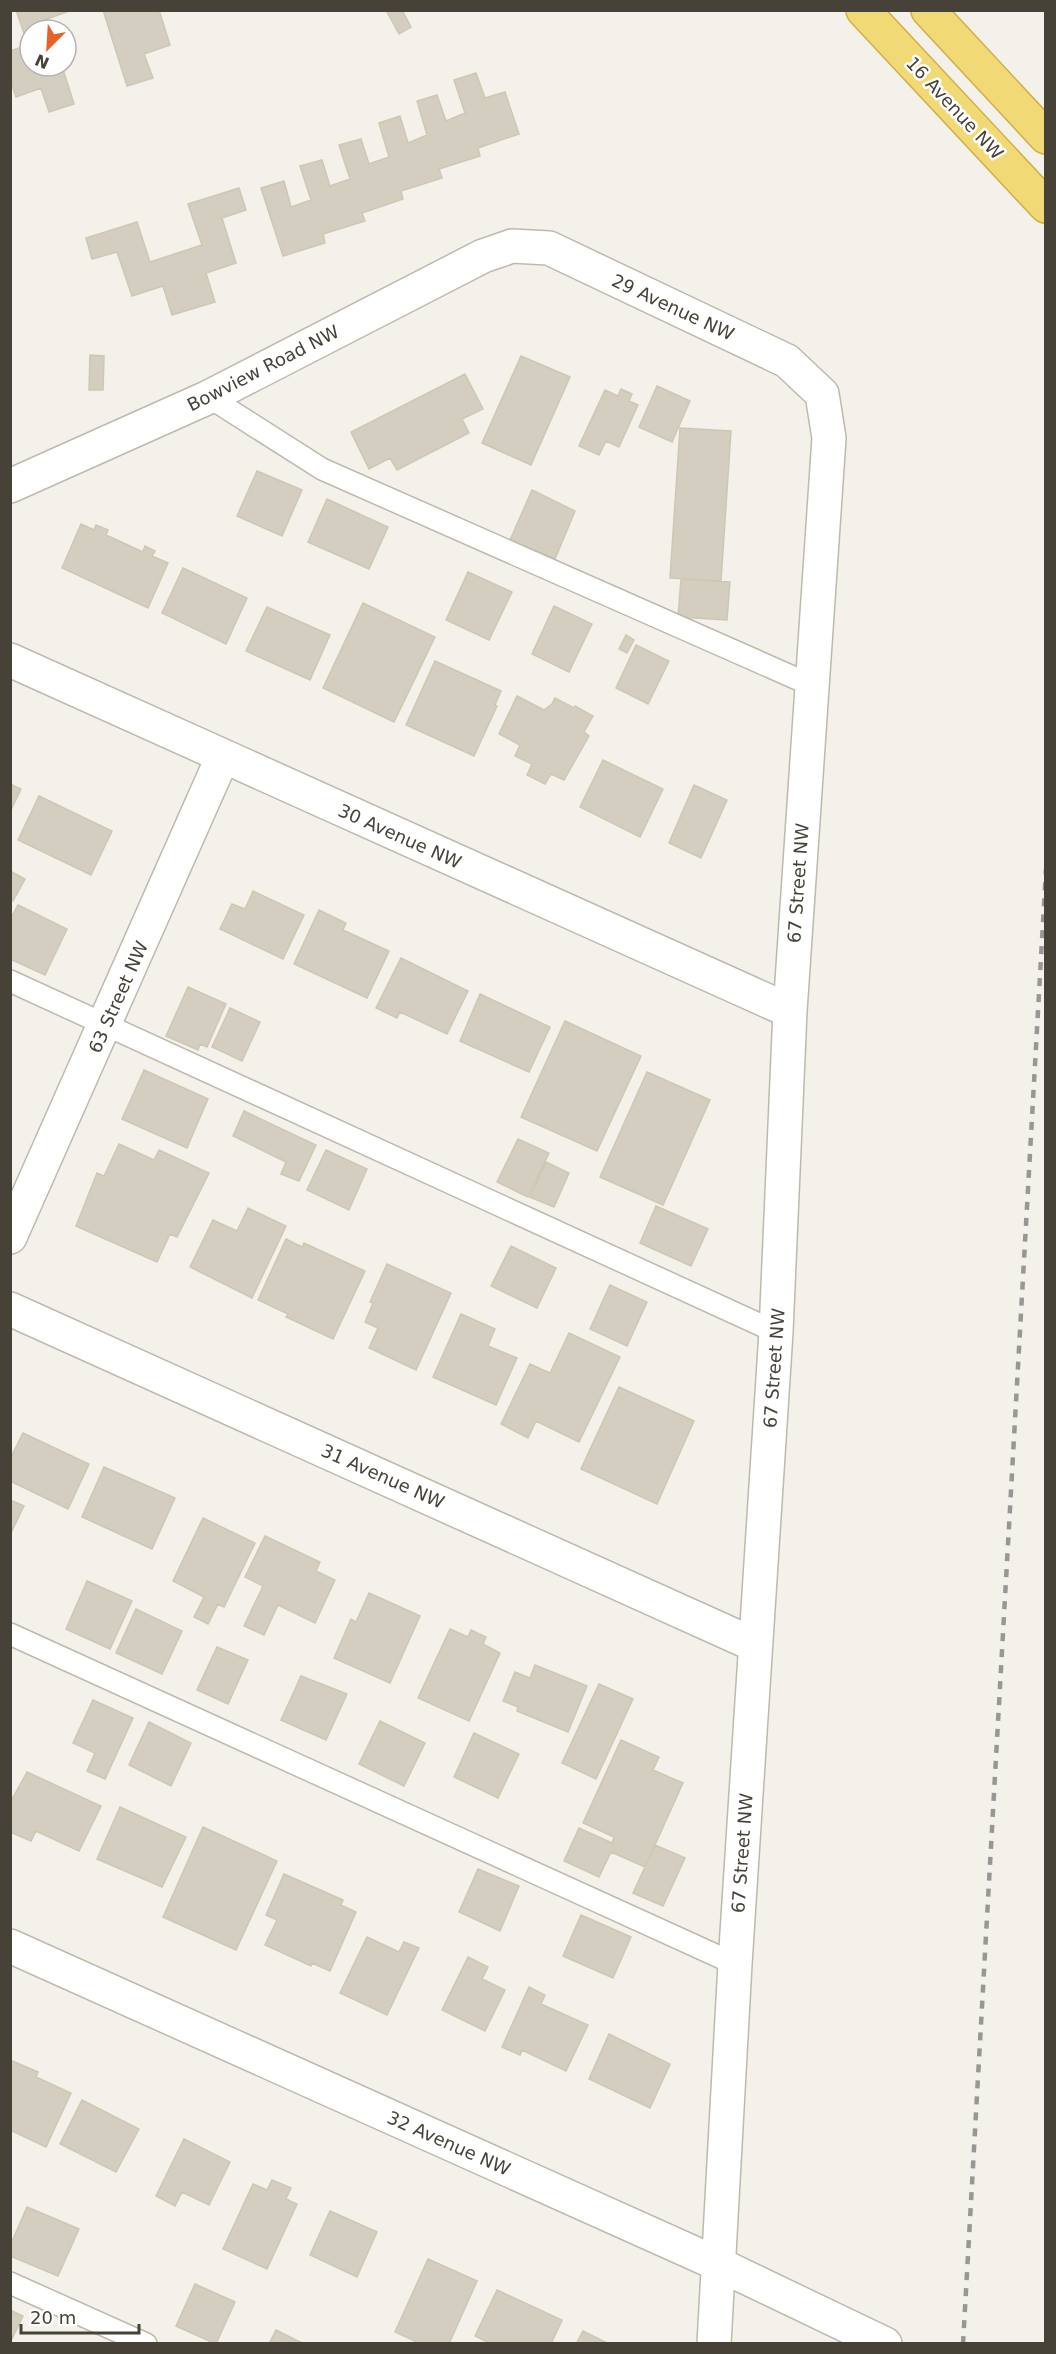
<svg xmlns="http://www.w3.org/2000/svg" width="1056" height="2354" viewBox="0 0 1056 2354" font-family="'DejaVu Sans',sans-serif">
<rect width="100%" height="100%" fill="#f3f1e9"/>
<path fill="#d3cebf" stroke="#cec7b3" stroke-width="1.5" d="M16,10H72L47,19L50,30H30V66H62L74,104L49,112L41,88L16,97L10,79V51L28,45Z
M103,10H159L170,45L144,54L153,78L127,86Z
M386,10H402L411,27L399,34Z
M476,73L485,98L505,92L519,134L478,148L480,156L439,169L442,178L401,191L403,199L362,213L365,221L323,234L325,243L283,256L261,188L284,181L291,207L311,200L300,166L322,160L330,186L350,179L339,145L361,139L369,164L389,157L379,123L400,116L408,143L427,135L417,101L437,95L446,121L465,113L454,80Z
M239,188L246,210L222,218L236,263L206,273L215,302L172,315L163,286L132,296L117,252L92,259L86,238L137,222L150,262L202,245L188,204Z
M90,355L104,356L103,390H89Z
M521,356L570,377L531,465L482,443Z
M465,374L483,409L462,419L469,433L397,470L390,458L369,469L351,432Z
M657,386L690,401L672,442L639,427Z
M621,389L632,394L629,401L638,405L619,447L606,441L599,455L579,446L605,390L618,396Z
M680,428L731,431L721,581L670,578Z
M257,471L302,490L282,536L237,516Z
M532,490L575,511L555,559L510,540Z
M327,499L388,527L369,569L308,542Z
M81,524L94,530L96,525L108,530L106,535L143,552L145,546L155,551L152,556L168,563L148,608L62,568Z
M183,568L247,598L226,644L162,613Z
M468,572L512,592L489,640L446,620Z
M681,579L730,582L727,620L678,617Z
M363,603L435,637L394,722L323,688Z
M554,606L592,624L569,672L532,654Z
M267,607L330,635L310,680L246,651Z
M626,635L634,640L627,653L619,649Z
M636,645L669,661L648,704L616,688Z
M435,661L501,691L495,705L497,706L474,756L406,725Z
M517,696L544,710L552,704L555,698L574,708L575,706L593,716L584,732L589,736L564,780L551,774L545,784L527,775L532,764L515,756L520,745L499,734Z
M603,760L663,789L640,837L580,807Z
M10,784L21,789L10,812Z
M694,785L727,800L701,858L669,843Z
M39,796L112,831L91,875L18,840Z
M10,871L25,879L13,901L10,899Z
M253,891L304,915L283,959L220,929L232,904L245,909Z
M18,905L67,929L45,975L10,959V920Z
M319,910L346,923L343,930L389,951L367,998L294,964Z
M401,958L468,991L447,1034L400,1012L397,1018L376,1008Z
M188,987L226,1004L207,1047L200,1044L198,1050L166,1036Z
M480,994L550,1027L529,1072L460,1041Z
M230,1008L260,1022L242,1061L212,1047Z
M565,1021L641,1056L597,1151L521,1117Z
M144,1070L208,1099L187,1148L122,1119Z
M647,1072L710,1100L663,1205L600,1177Z
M244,1111L316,1145L299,1181L281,1174L286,1162L233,1136Z
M518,1139L549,1153L528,1197L497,1182Z
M119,1144L154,1160L159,1150L209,1173L177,1237L170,1234L157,1262L76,1226L97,1173L104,1176Z
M326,1150L367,1169L349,1210L307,1190Z
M546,1162L569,1173L554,1207L530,1197Z
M656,1206L708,1229L691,1266L640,1243Z
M248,1208L286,1226L252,1298L190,1267L213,1220L237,1231Z
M286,1239L302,1247L304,1243L365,1271L333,1339L286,1317L288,1314L258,1300Z
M511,1246L556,1268L537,1308L491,1286Z
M387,1264L451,1293L416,1370L369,1348L378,1328L365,1322L373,1303L370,1302Z
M610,1285L647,1302L627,1346L590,1329Z
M461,1314L495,1329L488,1346L517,1358L496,1405L433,1377Z
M569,1333L620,1357L579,1442L536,1421L528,1438L501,1424L530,1364L550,1373Z
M619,1387L694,1421L657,1504L581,1469Z
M23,1433L89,1464L68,1509L10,1481V1459Z
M104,1467L175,1498L152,1549L82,1517Z
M10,1500L24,1506L10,1535Z
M203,1518L255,1543L224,1607L218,1604L208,1624L194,1617L204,1597L173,1581Z
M265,1536L320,1562L316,1571L335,1580L315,1623L278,1605L264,1635L244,1626L263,1586L245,1577Z
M87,1581L132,1601L110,1649L66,1629Z
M369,1593L420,1616L390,1683L334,1658L351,1619L356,1622Z
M136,1609L182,1631L162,1674L116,1653Z
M450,1629L468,1637L471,1630L486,1637L483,1644L500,1653L469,1721L418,1698Z
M217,1647L248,1660L228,1704L197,1690Z
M535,1665L587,1686L568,1732L517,1711L518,1707L503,1701L515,1672L530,1678Z
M301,1676L347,1694L326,1740L281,1720Z
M599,1684L633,1699L596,1779L562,1763Z
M93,1700L133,1718L105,1779L87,1771L95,1753L73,1743Z
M380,1721L425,1743L404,1786L359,1764Z
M149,1722L191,1743L171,1786L129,1765Z
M474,1733L519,1754L498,1798L454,1777Z
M621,1740L659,1757L653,1770L683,1783L645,1867L611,1852L599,1877L564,1861L579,1828L612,1843L614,1837L583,1823Z
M27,1772L101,1806L79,1851L36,1831L31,1841L10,1832V1803Z
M120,1807L186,1837L162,1887L97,1859Z
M203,1827L277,1861L236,1950L163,1917Z
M655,1845L685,1858L663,1906L633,1893Z
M478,1869L519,1886L500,1931L459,1912Z
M284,1874L343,1900L341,1905L356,1912L330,1971L312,1963L311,1966L265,1945L277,1920L266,1915Z
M581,1915L631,1937L613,1978L563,1956Z
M367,1937L399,1952L404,1942L419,1948L387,2015L340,1993Z
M468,1957L488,1967L482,1979L505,1990L485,2031L442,2010Z
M529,1987L545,1995L541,2004L588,2025L566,2071L522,2050L520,2055L502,2047Z
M609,2034L670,2064L650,2108L589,2079Z
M10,2060L38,2072L36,2077L71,2093L46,2147L10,2130Z
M82,2100L139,2129L116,2172L60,2144Z
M184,2139L230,2162L209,2205L182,2192L175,2206L156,2196Z
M272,2180L291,2188L286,2199L297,2204L267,2269L223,2249L253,2184L267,2190Z
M27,2207L79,2229L58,2276L10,2256V2246Z
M330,2211L377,2232L357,2277L310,2255Z
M428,2259L477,2281L449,2344H421L395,2332Z
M195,2284L235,2302L216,2344L176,2326Z
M497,2290L562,2320L551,2344H491L475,2336Z
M10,2310L23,2316L10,2343Z
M276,2330L304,2344H269Z
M583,2331L609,2344H576Z"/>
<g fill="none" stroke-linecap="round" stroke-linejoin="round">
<defs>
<path id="lane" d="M209,397L322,469L811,685
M10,981L776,1332
M10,1634L735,1964
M10,2283L146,2344"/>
<path id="street" d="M10,486L209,397L483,256L512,246L549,248L787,361L822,394L829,438L790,1011L776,1332L735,1964L714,2344
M10,660L790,1011
M10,1237L223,756
M10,1309L755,1645
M10,1946L718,2264L885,2344"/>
<path id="highway" d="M863,10L1046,206
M928,10L1046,137"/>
</defs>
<use href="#lane" stroke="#bdbaac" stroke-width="24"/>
<use href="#street" stroke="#bdbaac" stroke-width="36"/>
<use href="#highway" stroke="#d0af45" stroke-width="36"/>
<use href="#lane" stroke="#fff" stroke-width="21"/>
<use href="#street" stroke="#fff" stroke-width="33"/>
<use href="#highway" stroke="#f1d975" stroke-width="33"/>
<path stroke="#979797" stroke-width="4.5" stroke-dasharray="8 8" stroke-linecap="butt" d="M963,2344L1046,869"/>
</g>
<g text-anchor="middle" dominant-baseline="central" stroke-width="5" stroke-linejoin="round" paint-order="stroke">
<g font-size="18" fill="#464238" stroke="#fff">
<text transform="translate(955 108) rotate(47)">16 Avenue NW</text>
<text transform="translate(673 307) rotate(25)">29 Avenue NW</text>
<text transform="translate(263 368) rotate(-27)">Bowview Road NW</text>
<text transform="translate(400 836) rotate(24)">30 Avenue NW</text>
<text transform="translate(798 883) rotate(-86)">67 Street NW</text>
<text transform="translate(118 997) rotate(-66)">63 Street NW</text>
<text transform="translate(774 1368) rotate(-86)">67 Street NW</text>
<text transform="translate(383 1476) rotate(24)">31 Avenue NW</text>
<text transform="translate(742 1853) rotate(-86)">67 Street NW</text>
<text transform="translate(449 2143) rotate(24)">32 Avenue NW</text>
</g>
</g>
<rect width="1056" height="2354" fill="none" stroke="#464238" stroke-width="24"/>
<g transform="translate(48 48) rotate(204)"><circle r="28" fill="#ffffff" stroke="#b5b3af" stroke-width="1.5"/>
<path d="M0-4.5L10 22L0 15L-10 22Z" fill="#e7612b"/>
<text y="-9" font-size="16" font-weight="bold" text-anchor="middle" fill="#464238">N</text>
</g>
<path d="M21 2324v9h118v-9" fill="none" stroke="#464238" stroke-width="3"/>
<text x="30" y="2324" font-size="18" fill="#464238" stroke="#ffffff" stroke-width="4.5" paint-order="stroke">20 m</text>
</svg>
